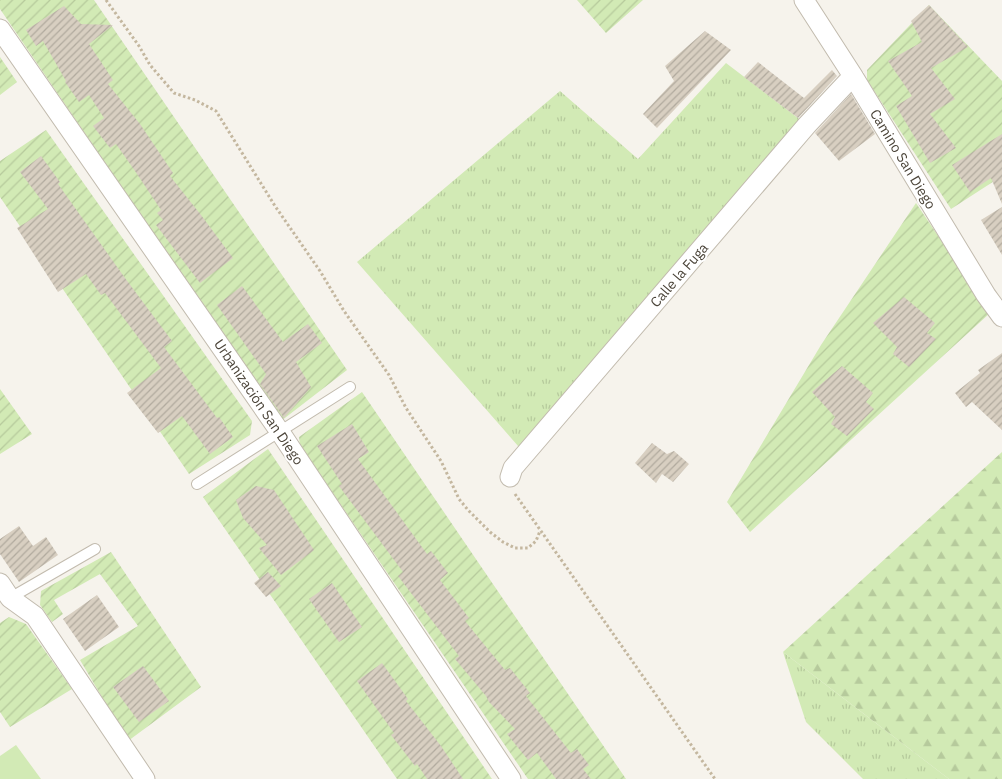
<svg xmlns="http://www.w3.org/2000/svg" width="1002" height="779" viewBox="0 0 1002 779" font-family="'IBM Plex Sans',sans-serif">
<defs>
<pattern id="grass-tufts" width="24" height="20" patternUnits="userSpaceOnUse" patternTransform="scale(1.25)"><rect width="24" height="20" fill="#d2eab5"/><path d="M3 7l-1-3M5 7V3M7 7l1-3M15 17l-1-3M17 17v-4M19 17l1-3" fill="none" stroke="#b6ca9c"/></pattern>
<pattern id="forest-firs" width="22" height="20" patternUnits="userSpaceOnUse" patternTransform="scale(1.25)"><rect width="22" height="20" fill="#d2eab5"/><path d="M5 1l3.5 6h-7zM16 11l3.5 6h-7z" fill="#b6ca9c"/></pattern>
<pattern id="garden-furrows" width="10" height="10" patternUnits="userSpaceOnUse" patternTransform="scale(1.25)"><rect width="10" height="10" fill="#d2eab5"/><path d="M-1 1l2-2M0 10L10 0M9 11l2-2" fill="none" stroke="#b6ca9c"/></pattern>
<pattern id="building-hatch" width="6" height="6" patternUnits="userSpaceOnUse" patternTransform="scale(1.25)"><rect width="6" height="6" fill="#d8cfc1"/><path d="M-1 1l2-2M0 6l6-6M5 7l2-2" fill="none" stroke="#b1aa9e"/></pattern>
</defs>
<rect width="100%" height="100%" fill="#f6f3ec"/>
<path fill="url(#grass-tufts)" d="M726,63L807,125L525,454L357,262L560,91L638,159Z
M783,652L949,779H863L806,722Z"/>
<path fill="url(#forest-firs)" d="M1002,452V779H949L783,652Z"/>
<path fill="url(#garden-furrows)" d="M0,0H94L347,370L281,421L0,9Z
M577,0H643L606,33Z
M929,5L1002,81V176L951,209L867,80V70Z
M0,57L17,82L0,95Z
M46,130L252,421L250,435L189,474L0,197V161Z
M916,203L990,313L750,532L727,502L821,345Z
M0,389L32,434L0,454Z
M362,392L626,779H528L300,445L299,437Z
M268,449L492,779H397L203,497Z
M111,552L201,687L128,741L80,660L138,626L100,574L54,600L63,614L52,622L40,605L41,591Z
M9,617L26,624L72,689L10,727L0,712V623Z"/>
<path fill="#d2eab5" d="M16,745L41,779H0V756Z"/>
<path fill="url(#building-hatch)" d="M929,5L968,47L931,68L955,99L930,114L956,148L930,163L896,106L912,96L888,61L922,42L911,21Z
M64,6L81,24L113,25L89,44L113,80L108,84L140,124L173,173L170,176L201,215L233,258L200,283L156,225L163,220L157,213L161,210L135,171L116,144L110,148L93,126L104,118L89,95L79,102L65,82L66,81L43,41L36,46L26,30Z
M705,31L731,50L657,128L643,114L674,81L665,66Z
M758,62L804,98L832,70L837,76L798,118L744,77Z
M851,94L875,134L839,161L815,133Z
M1002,134V204L991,178L970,192L952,165Z
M41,156L60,182L58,184L125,278L172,341L164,347L217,418L219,417L233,437L210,454L182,416L158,433L127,393L161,368L105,293L101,295L86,274L58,292L17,228L48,209L20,172Z
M1002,207V255L981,220Z
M242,286L283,342L308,324L322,343L296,362L311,387L284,418L260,384L266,374L217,305Z
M904,297L935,323L927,333L936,339L909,367L893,354L897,347L873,323Z
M1002,353V430L972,402L966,407L955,393L980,373L978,370Z
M842,366L873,393L866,402L874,409L847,436L831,424L835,417L812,392Z
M352,424L369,452L358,459L427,554L431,551L448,573L440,580L469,618L465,621L505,670L510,668L530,693L526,696L571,753L577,749L589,765L583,769L591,779H556L537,753L528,760L507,734L515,729L489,702L486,696L455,659L459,656L398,576L403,572L339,486L342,484L317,446Z
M652,443L667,454L674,451L689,464L673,482L662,474L656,483L635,463Z
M256,486L274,490L314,550L281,575L259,548L267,545L243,518L236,500Z
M19,526L33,546L46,537L58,555L19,582L0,554V539Z
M268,572L281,586L266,597L254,583Z
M332,583L362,627L339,642L309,599Z
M97,595L119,627L85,651L63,619Z
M382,663L408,699L406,701L441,746L463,779H427L417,764L415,766L391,735L394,733L357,681Z
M143,666L169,701L139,722L113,687Z"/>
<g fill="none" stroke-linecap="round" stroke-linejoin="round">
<defs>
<path id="service" d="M197,484L350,387
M10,598L95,549"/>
<path id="minor" d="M804,0L853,76L986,295L1002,317
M0,29L280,432L511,779
M510,477L513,468L807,125L853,76
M0,583L10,598L35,616L145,779"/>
</defs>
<use href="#service" stroke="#c2bbae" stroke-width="12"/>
<use href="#minor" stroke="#c2bbae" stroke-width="21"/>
<path stroke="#c4b79f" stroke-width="3" stroke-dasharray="2.5 2.5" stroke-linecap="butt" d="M106,0L139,46L150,65L174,93L195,100L216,111L275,206L320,271L344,311L389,375L406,408L441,461L459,499L468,510L490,532L503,542L515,548H528L536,541L540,531
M515,494L715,779"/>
<use href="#service" stroke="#fff" stroke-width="10"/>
<use href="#minor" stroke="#fff" stroke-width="19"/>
</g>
<g text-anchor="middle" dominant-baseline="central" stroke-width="4" stroke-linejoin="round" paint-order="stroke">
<g font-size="14" fill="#4b4439" stroke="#fff">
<text transform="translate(903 159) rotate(59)">Camino San Diego</text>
<text transform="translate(679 275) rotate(-49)">Calle la Fuga</text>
<text transform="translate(259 402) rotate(56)">Urbanización San Diego</text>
</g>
</g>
</svg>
